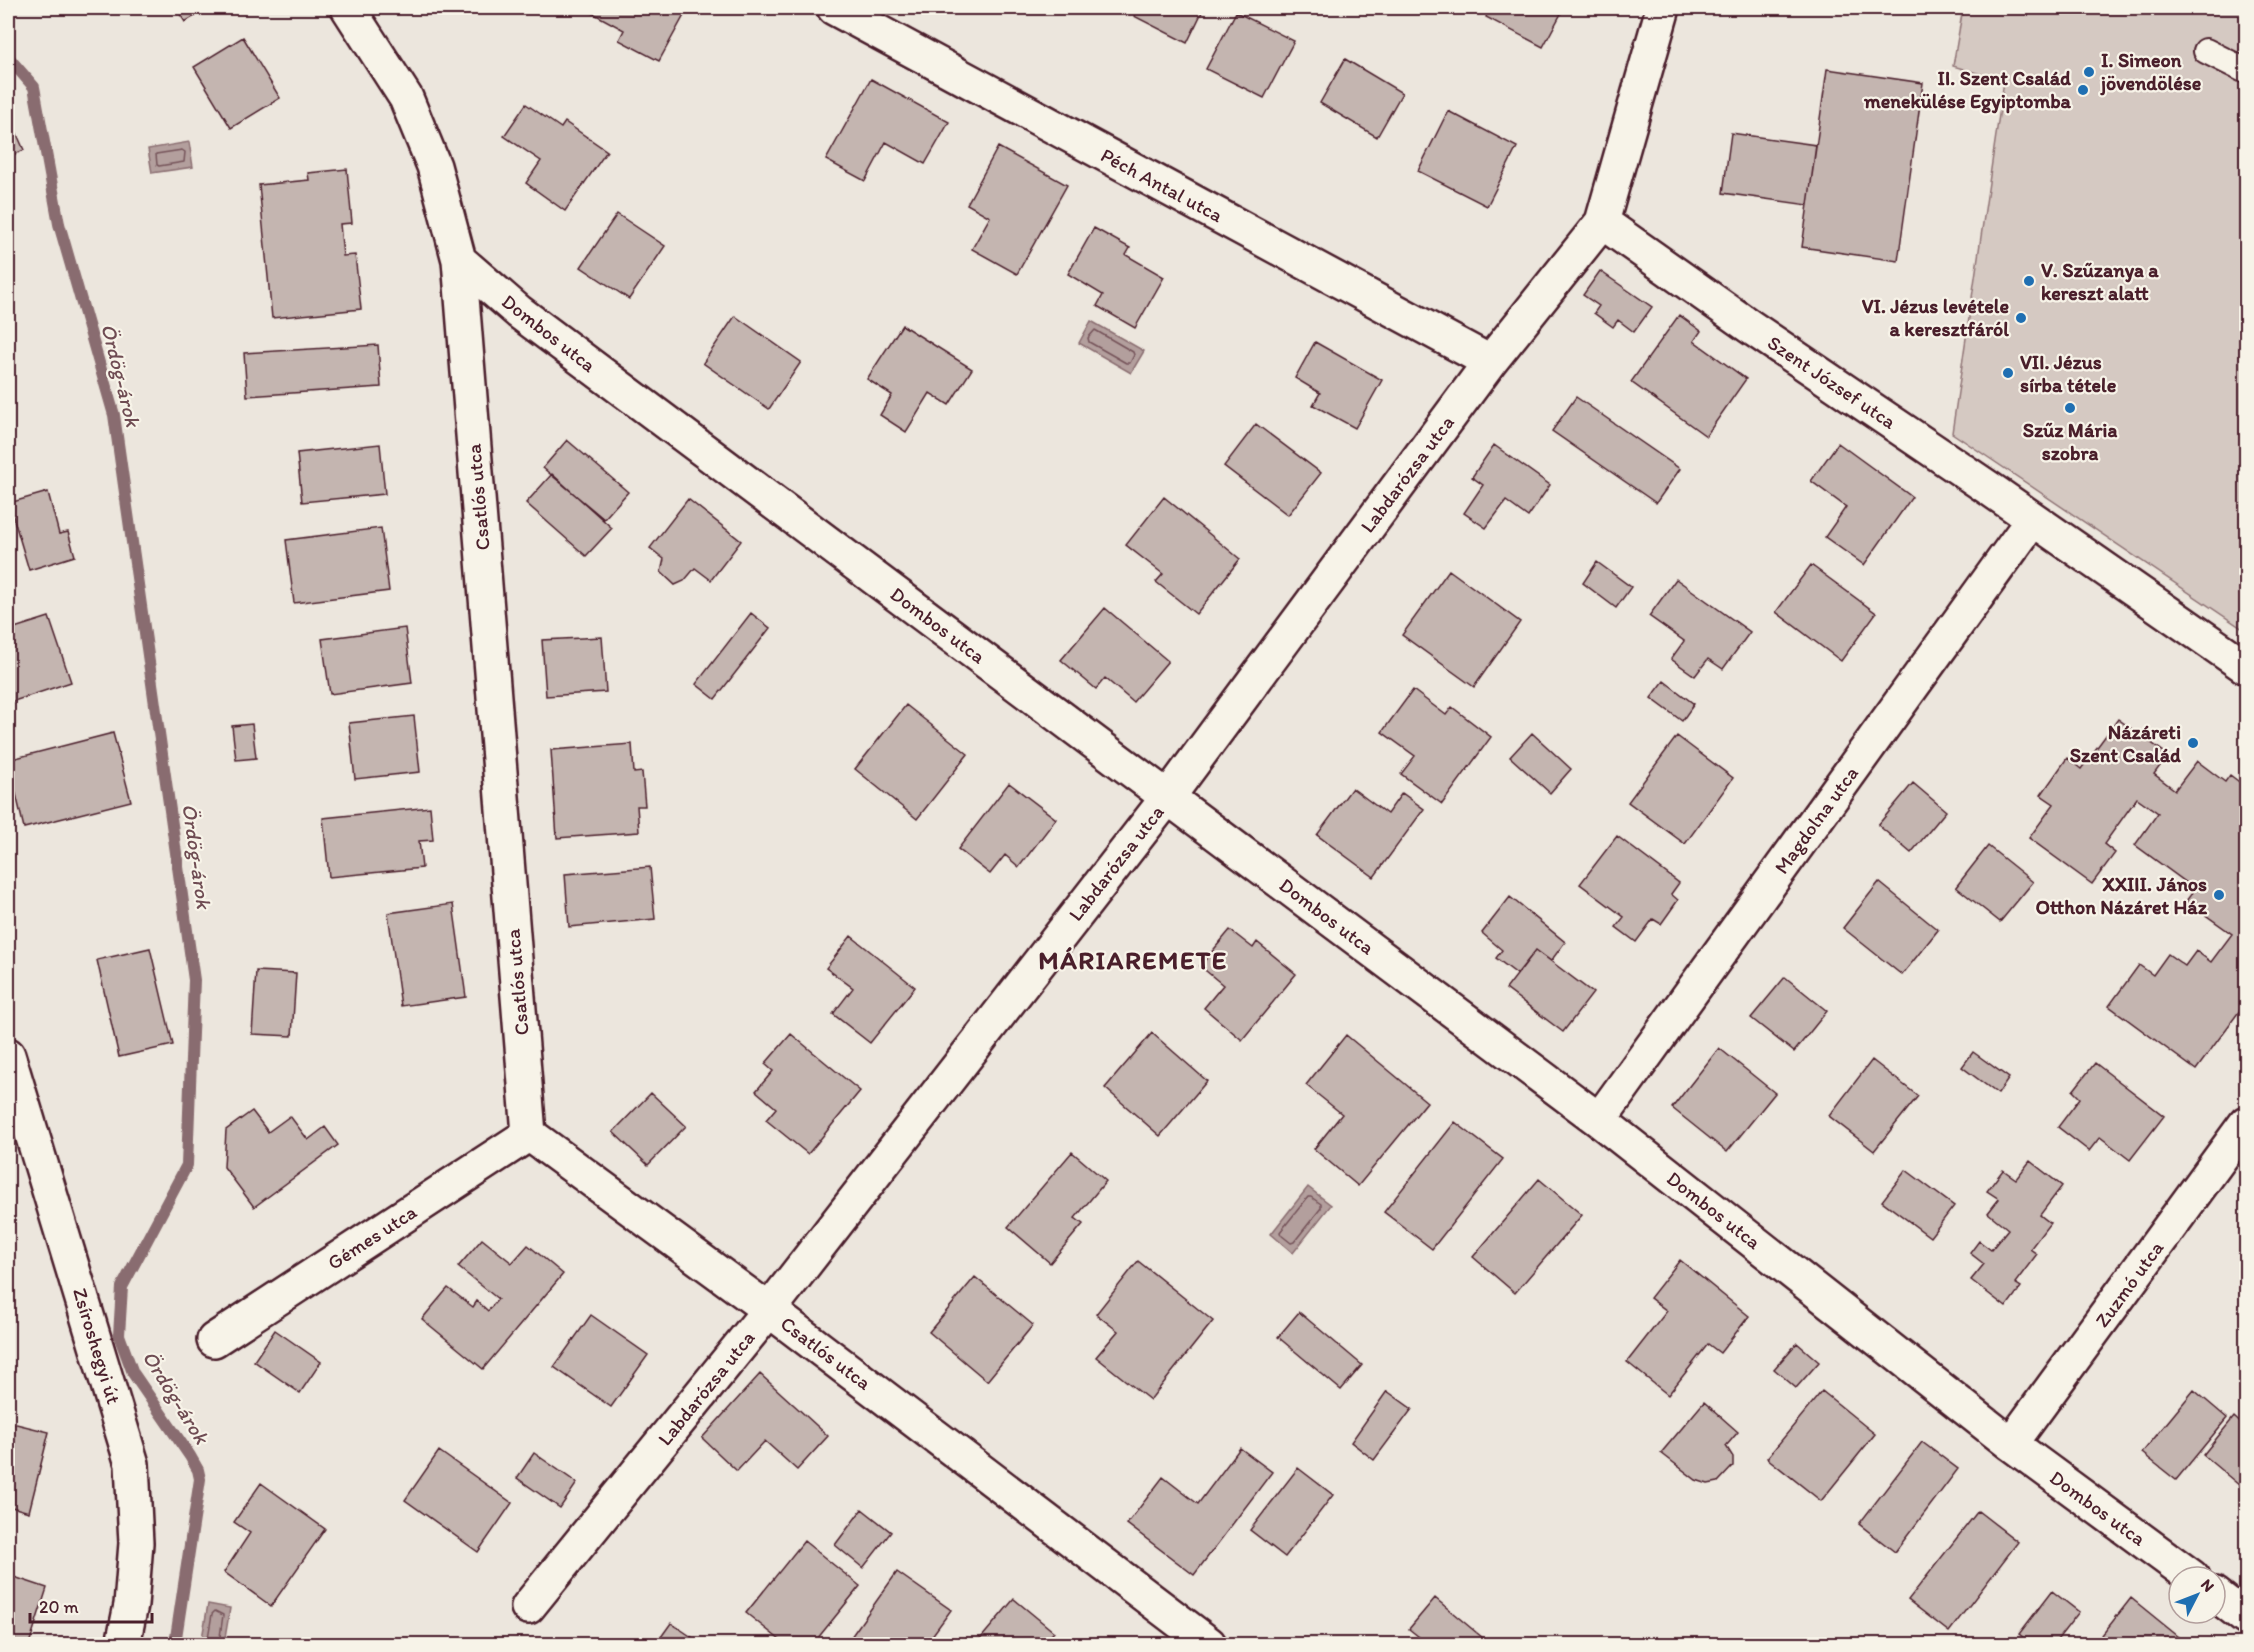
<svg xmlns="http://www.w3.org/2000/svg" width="2254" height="1652" viewBox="0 0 2254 1652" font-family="Itim,sans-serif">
<rect width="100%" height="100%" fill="#ece6dd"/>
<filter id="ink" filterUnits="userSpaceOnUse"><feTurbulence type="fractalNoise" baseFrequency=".0167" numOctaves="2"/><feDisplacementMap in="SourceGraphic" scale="12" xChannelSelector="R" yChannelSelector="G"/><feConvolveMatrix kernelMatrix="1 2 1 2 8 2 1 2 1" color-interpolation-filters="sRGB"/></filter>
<g filter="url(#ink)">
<path fill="#d5c9c2" stroke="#907476" stroke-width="1.5" d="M1963,8H2246V631L1952,433L2004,81L1953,66Z"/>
<path fill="#b39f9d" stroke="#896c6f" stroke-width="1.5" d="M189,142L193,167L152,173L148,149Z
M1091,321L1144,351L1131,373L1079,343Z
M1308,1187L1331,1205L1293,1253L1271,1234Z
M208,1604L230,1608L224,1644H201Z"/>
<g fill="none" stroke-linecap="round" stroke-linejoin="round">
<path stroke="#745259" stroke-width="1.5" d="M182,150L185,152L184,162L159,166L157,165L156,154Z
M1095,330L1133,352L1134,355L1130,363H1126L1089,342L1088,338Z
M1308,1197H1311L1321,1204V1208L1294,1242L1291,1243L1281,1235L1280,1232Z
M207,1644L212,1614L215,1611L223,1615L219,1644"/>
<path stroke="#896c6f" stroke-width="12" d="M8,57L34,87L59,224L114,415L194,980L187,1165L122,1287L119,1335L133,1373L190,1456L198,1470L200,1479L175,1644"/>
</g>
<path fill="#c4b5b0" stroke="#4a1f2b" stroke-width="1.5" d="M176,8H208L185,22Z
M589,8H688L659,61L619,40L624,30L587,10Z
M1138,8H1204L1187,43L1134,16Z
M1490,8H1564L1543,47L1486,17Z
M1236,12L1294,41L1264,98L1206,69Z
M243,37L280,98L231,128L194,67Z
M1345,59L1402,93L1377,137L1320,103Z
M1827,69L1923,83L1898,261L1802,247Z
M871,79L949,122L925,164L886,142L865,181L826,160Z
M526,104L561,128L565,122L607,151L565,211L526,183L541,161L504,136Z
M1448,111L1517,147L1487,206L1418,171Z
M8,114L24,150L8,157Z
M1731,133L1816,145L1808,205L1723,193Z
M998,147L1067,185L1017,274L972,249L990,217L967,204Z
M347,169L352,223L340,224L343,256L355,255L361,309L272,318L259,185L309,180L308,173Z
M617,214L665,246L629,299L581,267Z
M1094,228L1130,248L1126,255L1164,277L1135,328L1097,306L1103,295L1068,274Z
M1600,271L1652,307L1634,332L1618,320L1613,327L1594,313L1599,306L1583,295Z
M1679,315L1701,331L1694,341L1746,379L1706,436L1631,382Z
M735,316L801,362L769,409L703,363Z
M902,325L972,369L949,405L930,393L906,432L880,415L892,395L867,379Z
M1315,342L1382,380L1355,428L1313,405L1320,393L1295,378Z
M378,345L381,387L247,396L244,353Z
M1576,397L1680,469L1656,503L1552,431Z
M1256,424L1321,473L1288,515L1224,466Z
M567,440L628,492L604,519L543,468Z
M1838,443L1912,497L1864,565L1825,537L1846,507L1811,481Z
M380,444L385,494L302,502L297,453Z
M1494,445L1550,485L1528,517L1506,501L1486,528L1464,513L1483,485L1472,477Z
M552,474L612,528L586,556L526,503Z
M48,492L59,534L68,532L75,556L29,570L9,503Z
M1164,497L1240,559L1196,614L1156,582L1163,574L1126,545Z
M688,499L741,541L711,580L695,568L684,581L675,585L661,572L664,559L650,548Z
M381,528L389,591L294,603L286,540Z
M1597,562L1631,587L1616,608L1583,583Z
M1811,565L1876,613L1841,661L1776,612Z
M1449,570L1520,622L1474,687L1402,635Z
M1676,579L1750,632L1723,669L1708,659L1695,676L1671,659L1684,641L1649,616Z
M1105,608L1168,661L1133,702L1105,678L1096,689L1061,660Z
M751,613L770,628L715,699L696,684Z
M49,617L71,682L8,703V630Z
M405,628L412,683L330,694L322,639Z
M602,637L606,692L546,696L542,640Z
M1664,681L1694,704L1682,721L1651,698Z
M1413,690L1446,715L1452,707L1491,737L1442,804L1401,774L1415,756L1382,732Z
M906,705L968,754L917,819L855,769Z
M414,716L420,772L355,779L349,723Z
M2118,719L2168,755L2154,774L2175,790L2197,761L2225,782L2230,775L2246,787V1002L2196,1070L2109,1006L2139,965L2153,975L2168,954L2185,966L2196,951L2211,962L2232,934L2186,901L2195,889L2135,845L2158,813L2137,798L2104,844L2115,853L2092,884L2029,838L2054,804L2041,795L2067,758L2081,769Z
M252,724L256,758L236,760L232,726Z
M113,733L131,801L24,828L8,760Z
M1532,733L1571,769L1550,793L1510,757Z
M1677,736L1733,778L1685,844L1628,802Z
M632,744L634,773L642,772L645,806H637L639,832L557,838L551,750Z
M1009,783L1056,819L1019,867L1005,855L990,874L958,849Z
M1913,783L1946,811L1911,853L1878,825Z
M1352,788L1387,814L1402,793L1424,809L1374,877L1317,835Z
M430,807L433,840L419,841L422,868L329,877L323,818Z
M1617,836L1679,883L1671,894L1678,900L1661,924L1653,919L1636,942L1616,927L1624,917L1580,884Z
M1988,846L2033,882L2000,922L1956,887Z
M650,867L655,919L569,927L565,874Z
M1879,882L1938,930L1902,975L1843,928Z
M1510,897L1565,942L1551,961L1536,950L1517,974L1496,958L1502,950L1482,933Z
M453,904L466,997L401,1006L388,913Z
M1230,930L1253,948L1257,942L1296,974L1242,1040L1204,1008L1223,985L1200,966Z
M851,936L915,987L870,1043L833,1014L853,988L826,968Z
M150,948L173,1045L119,1057L97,960Z
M1536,950L1593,993L1563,1032L1506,989Z
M256,971L296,973L292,1036L252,1034Z
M1785,977L1827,1011L1794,1052L1751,1018Z
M1152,1033L1207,1081L1160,1136L1105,1088Z
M791,1034L860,1091L808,1154L766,1120L776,1108L756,1091L773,1071L765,1064Z
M1346,1035L1427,1102L1358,1186L1314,1149L1342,1114L1306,1085Z
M1719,1048L1775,1093L1727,1152L1672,1108Z
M1973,1052L2009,1078L1998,1094L1962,1067Z
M1872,1060L1918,1096L1874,1151L1829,1116Z
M2095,1063L2164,1116L2130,1160L2100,1137L2089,1151L2058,1127L2080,1098L2073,1091Z
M651,1093L686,1126L648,1165L613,1132Z
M252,1111L268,1132L290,1116L308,1140L325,1127L338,1145L254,1207L224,1167L226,1130Z
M1455,1122L1503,1159L1432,1249L1384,1212Z
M1072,1152L1106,1181L1075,1218L1083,1224L1050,1263L1008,1227Z
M2030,1161L2062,1186L2040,1215L2050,1223L2030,1249L2037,1254L2015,1283L2021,1287L2006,1307L1971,1280L1984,1264L1970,1253L1979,1241L1991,1250L2008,1229L1988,1213L1999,1199L1987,1191L2003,1170L2016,1179Z
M1906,1170L1954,1206L1930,1237L1882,1201Z
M1539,1179L1582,1215L1515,1293L1473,1257Z
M482,1239L512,1263L528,1245L563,1274L483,1369L422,1319L448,1288L473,1307L477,1301L488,1311L498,1299L458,1267Z
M1680,1260L1749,1316L1720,1353L1708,1344L1668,1395L1627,1362L1667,1311L1650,1298Z
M1138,1261L1213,1321L1150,1400L1096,1357L1118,1331L1096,1314Z
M975,1277L1033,1325L987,1381L929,1332Z
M1299,1312L1362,1365L1341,1390L1278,1337Z
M591,1315L648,1355L611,1407L554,1367Z
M275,1330L321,1362L300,1393L254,1361Z
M1797,1343L1819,1362L1796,1388L1774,1369Z
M760,1374L828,1436L797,1470L765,1441L737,1471L702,1438Z
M2194,1390L2227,1418L2176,1480L2142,1453Z
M1387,1391L1412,1409L1374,1460L1351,1442Z
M1822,1391L1875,1434L1821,1501L1767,1458Z
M1704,1402L1738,1432L1726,1446L1733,1457V1466L1718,1482L1708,1484L1696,1480L1661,1453Z
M2234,1417L2246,1428V1491L2203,1455Z
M8,1422L49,1432L29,1512L8,1506Z
M1922,1442L1958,1469L1895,1552L1859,1524Z
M1240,1448L1272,1472L1194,1575L1127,1524L1163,1477L1198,1504Z
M439,1451L512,1503L478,1552L405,1500Z
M534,1453L577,1483L560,1508L517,1478Z
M1298,1468L1333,1495L1285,1557L1250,1530Z
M261,1483L325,1529L271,1606L224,1572L250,1533L234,1522Z
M862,1509L891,1532L863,1568L835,1545Z
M1978,1511L2018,1542L1949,1632L1908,1600Z
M804,1541L860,1586L813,1644H785L746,1613Z
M897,1572L951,1610L926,1644H846Z
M8,1575L47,1588L29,1644H8Z
M2052,1591L2079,1612L2054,1644H2032L2019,1634Z
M1435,1598L1489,1643L1487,1644H1428L1409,1629Z
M2131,1598L2184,1641L2181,1644H2095Z
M1014,1599L1054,1632L1043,1644H976Z
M671,1623L702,1644H656Z"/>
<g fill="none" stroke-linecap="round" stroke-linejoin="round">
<defs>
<path id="lane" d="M2206,51L2246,71"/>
<path id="street" d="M348,8L406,98L434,166L459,260L529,1134L769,1310L1209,1644
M834,8L1490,362
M1602,222L1749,326L1990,489L2246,667
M459,260L519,312L1599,1120L2011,1444L2192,1577
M8,1055L132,1464L136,1543L131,1605L123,1644
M1599,1120L2033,519
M214,1340L529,1134
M2011,1444L2246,1123
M2215,1594L2246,1618
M528,1607L769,1310L1168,797L1490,362L1602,222L1663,8"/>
</defs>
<use href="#lane" stroke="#4a1f2b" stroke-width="28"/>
<use href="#street" stroke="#4a1f2b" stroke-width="38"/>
<use href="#lane" stroke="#f7f3e8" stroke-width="24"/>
<use href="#street" stroke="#f7f3e8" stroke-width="33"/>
</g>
</g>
<g fill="#1f6fb2" stroke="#f7f3e8" stroke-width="2">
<circle cx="2089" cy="72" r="6"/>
<circle cx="2083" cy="90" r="6"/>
<circle cx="2029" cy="281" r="6"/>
<circle cx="2021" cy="318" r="6"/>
<circle cx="2008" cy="373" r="6"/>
<circle cx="2070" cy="408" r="6"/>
<circle cx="2193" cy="743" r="6"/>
<circle cx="2219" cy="895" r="6"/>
</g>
<g text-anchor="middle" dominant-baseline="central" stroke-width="4.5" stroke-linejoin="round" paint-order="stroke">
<g font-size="20" font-weight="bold" fill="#4a1f2b" stroke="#f7f3e8" text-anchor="end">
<text x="2101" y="60" text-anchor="start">I. Simeon<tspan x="2101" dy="23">jövendölése</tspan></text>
<text x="2071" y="78">II. Szent Család<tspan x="2071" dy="23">menekülése Egyiptomba</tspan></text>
<text x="2041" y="270" text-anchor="start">V. Szűzanya a<tspan x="2041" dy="23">kereszt alatt</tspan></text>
<text x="2009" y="306">VI. Jézus levétele<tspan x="2009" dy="23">a keresztfáról</tspan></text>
<text x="2020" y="362" text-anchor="start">VII. Jézus<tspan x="2020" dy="23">sírba tétele</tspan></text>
<text x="2070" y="430" text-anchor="middle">Szűz Mária<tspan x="2070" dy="23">szobra</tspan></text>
<text x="2181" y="732">Názáreti<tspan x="2181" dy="23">Szent Család</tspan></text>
<text x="2207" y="884">XXIII. János<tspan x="2207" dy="23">Otthon Názáret Ház</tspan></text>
</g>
<g font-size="20" fill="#4a1f2b" stroke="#f7f3e8">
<text transform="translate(1162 185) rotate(28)">Péch Antal utca</text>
<text transform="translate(549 333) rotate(38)">Dombos utca</text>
<text transform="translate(1832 382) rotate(34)">Szent József utca</text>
<text transform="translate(1407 474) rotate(-53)">Labdarózsa utca</text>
<text transform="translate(478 497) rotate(-95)">Csatlós utca</text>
<text transform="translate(938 625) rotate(37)">Dombos utca</text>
<text transform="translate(1816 820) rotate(-54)">Magdolna utca</text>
<text transform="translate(1116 863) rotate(-52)">Labdarózsa utca</text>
<text transform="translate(1327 916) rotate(37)">Dombos utca</text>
<text transform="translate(517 982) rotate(-95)">Csatlós utca</text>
<text transform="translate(1714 1210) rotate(38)">Dombos utca</text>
<text transform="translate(372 1237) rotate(-33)">Gémes utca</text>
<text transform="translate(2129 1284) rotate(-54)">Zuzmó utca</text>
<text transform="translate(97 1346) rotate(73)">Zsíroshegyi út</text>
<text transform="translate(826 1353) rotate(37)">Csatlós utca</text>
<text transform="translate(706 1388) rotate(-51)">Labdarózsa utca</text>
<text transform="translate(2098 1508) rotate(36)">Dombos utca</text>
</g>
<g font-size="21" font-style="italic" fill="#6f4c53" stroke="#f7f3e8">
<text transform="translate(121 375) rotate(76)">Ördög-árok</text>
<text transform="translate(197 856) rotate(82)">Ördög-árok</text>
<text transform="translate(176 1397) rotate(58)">Ördög-árok</text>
</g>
<g font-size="26" font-weight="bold" letter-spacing="1.5" fill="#4a1f2b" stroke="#f7f3e8">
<text x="1133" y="960">MÁRIAREMETE</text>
</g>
</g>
<rect width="2254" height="1652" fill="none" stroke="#f7f3e8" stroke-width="30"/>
<rect x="15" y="15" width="2224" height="1622" fill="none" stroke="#4a1f2b" stroke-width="2" filter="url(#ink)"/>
<g transform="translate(2197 1595) rotate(48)"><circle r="28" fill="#f7f3e8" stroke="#b29e9c" stroke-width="1.5"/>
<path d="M0-4.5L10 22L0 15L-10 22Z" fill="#1f6fb2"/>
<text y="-9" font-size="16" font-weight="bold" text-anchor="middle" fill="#4a1f2b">N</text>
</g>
<path d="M30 1613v9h122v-9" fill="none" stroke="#4a1f2b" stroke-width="3"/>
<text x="39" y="1613" font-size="18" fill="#4a1f2b" stroke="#f7f3e8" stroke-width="4.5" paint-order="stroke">20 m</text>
</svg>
